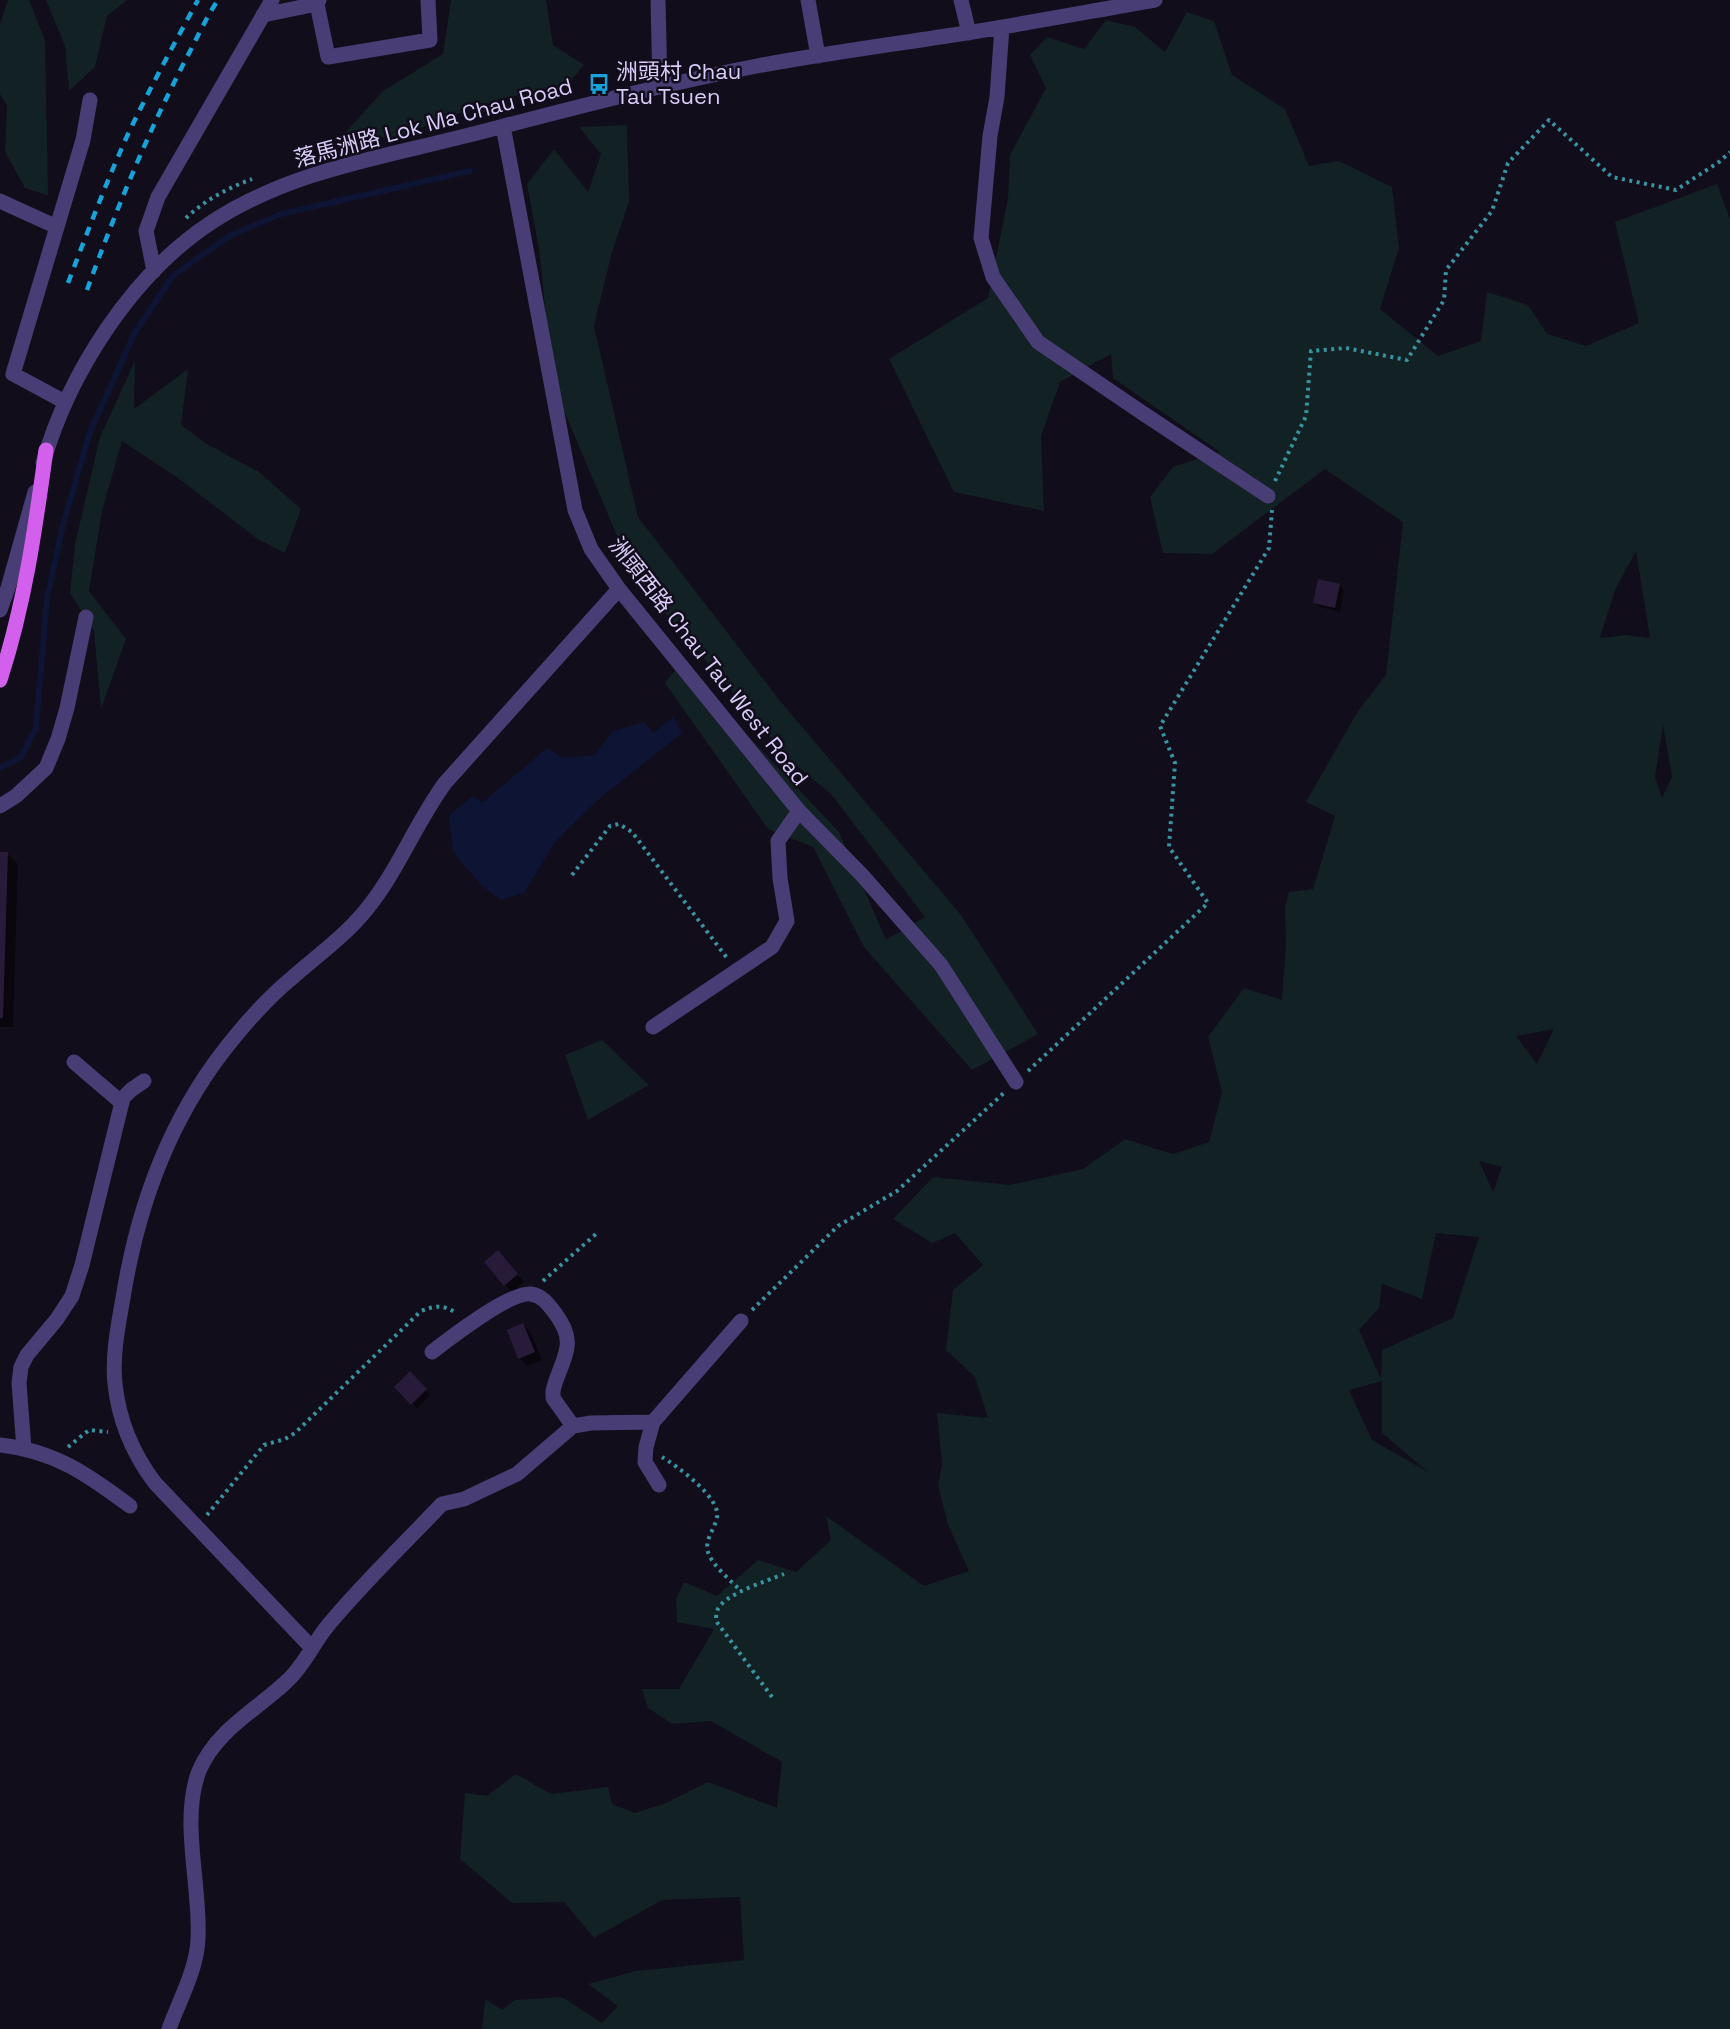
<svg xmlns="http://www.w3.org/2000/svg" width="1730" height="2029" viewBox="0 0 1730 2029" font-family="'Space Grotesk','Noto Sans SC',sans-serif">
<rect width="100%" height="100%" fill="#120d1b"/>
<path fill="#112124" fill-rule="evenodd" d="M8,0H29L45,40L48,195L25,188L5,152L7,106L0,94V24Z
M46,0H127L107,16L95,67L69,91L65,46Z
M451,0H546L553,45L584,65L565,87L499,99L393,138L343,135L383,91L443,54Z
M1187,12L1214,21L1232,75L1285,109L1309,166L1339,161L1392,187L1399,248L1380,309L1438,356L1481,341L1487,292L1528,305L1547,334L1586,346L1639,323L1615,222L1717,184L1730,219V2029H482L485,1999L502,2010L515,2000L562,1997L602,2023L618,2006L588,1984L636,1971L744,1960L740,1897L662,1900L594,1938L564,1902L512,1903L460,1859L465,1793L487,1796L516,1774L551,1794L608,1787L612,1804L635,1813L666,1803L708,1782L777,1808L782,1762L711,1721L672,1724L648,1708L642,1689H679L714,1629L677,1622L676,1599L684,1582L717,1596L758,1560L796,1572L831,1540L826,1516L924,1586L969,1571L948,1525L938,1485L942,1465L937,1413L988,1418L975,1377L946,1350L953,1290L983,1265L955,1233L932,1243L893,1219L933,1177L1010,1185L1083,1169L1125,1139L1173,1154L1209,1142L1222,1092L1208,1037L1244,988L1282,1000L1286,944L1285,907L1289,892L1313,889L1335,816L1306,802L1358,711L1386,675L1403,522L1325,469L1212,554L1163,553L1150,497L1173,467L1220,452L1113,378L1111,354L1060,382L1041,436L1044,511L954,492L889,359L988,298L1008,198L1010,155L1046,88L1030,55L1047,37L1084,49L1106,20L1135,27L1165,52ZM1636,551L1650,638L1625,635L1600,638L1615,590ZM1663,725L1672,777L1662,798L1655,777ZM1554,1029L1537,1064L1516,1036ZM1479,1161L1502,1167L1493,1192ZM1436,1233L1479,1237L1453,1318L1382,1350L1381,1379L1359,1330L1379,1308L1382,1284L1422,1299ZM1382,1381V1433L1428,1472L1372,1440L1349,1390Z
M627,125L629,202L612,252L594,326L638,517L781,702L961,915L1038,1034L972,1070L864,947L813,847L768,829L665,683L680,664L839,832L886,940L925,917L831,794L791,761L634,576L553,385L539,249L527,184L554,149L588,192L601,154L579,127Z
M135,361L134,409L188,369L181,425L207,444L259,472L301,509L285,553L259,540L178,478L122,441L102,511L89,591L126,639L101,709L94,631L70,593L75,544L100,437Z
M602,1040L649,1085L588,1120L565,1055Z"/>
<path fill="#0d1434" d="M673,717L682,733L599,799L555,842L524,893L501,900L482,886L453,852L449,815L473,796L483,802L547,748L563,758L594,755L613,731L644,722L653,733Z"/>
<path fill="#0007" d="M1340,585L1344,590L1340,612L1320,607L1315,603Z
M0,854H8L18,864L13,1027H0Z
M505,1260L524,1282L513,1292L505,1285Z
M523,1325L531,1333L542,1360L527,1366L520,1358Z
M410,1374L430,1395L417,1408L396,1387Z"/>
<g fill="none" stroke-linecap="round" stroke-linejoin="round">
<path stroke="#0d1434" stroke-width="6" d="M0,768L21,757L36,728L47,598L64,521L90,432L135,332L173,276L229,236L281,214L470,171"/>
</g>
<path fill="#271b39" d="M1318,579L1340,584L1335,608L1313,603Z
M0,852H8L3,1018H0Z
M498,1250L518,1274L504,1286L484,1262Z
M523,1323L535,1352L518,1359L507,1330Z
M410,1371L427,1389L411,1405L394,1387Z"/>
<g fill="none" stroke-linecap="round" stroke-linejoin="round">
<path stroke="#3993a1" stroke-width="4" stroke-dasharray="3 4.5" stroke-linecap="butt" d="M186,218C205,200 228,188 252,179
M1275,481L1306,416L1311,351L1346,348L1407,360L1444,300L1446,270L1492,211L1508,163L1549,120L1612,177L1676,190L1719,162L1730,152
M572,875L610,826L619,824L632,832L727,958
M1028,1071L1208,903L1169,847L1175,763L1160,726L1269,548L1272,510
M543,1281L597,1233
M752,1310L838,1226L897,1191L1005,1092
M68,1447L89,1430L108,1432
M662,1457C677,1466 721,1498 717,1517C715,1529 704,1540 708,1552C711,1564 732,1582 741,1591
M207,1515L264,1445L285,1439L295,1433L421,1311C434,1306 443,1304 456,1313
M772,1697L716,1621C716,1619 716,1614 717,1611C723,1594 767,1581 784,1574"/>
<path stroke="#493d75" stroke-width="15" d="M658,0L660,87
M808,0L818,56
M961,0L969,33
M317,4L328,57L430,40L428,0
M263,15L317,4L319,0
M1002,27L997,97L990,136L981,238L993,277L1038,342L1141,412L1268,496
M503,126L575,510L591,549L619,589L799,811L861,874L941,965L1016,1082
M0,201L57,227
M154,271L146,231L158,197L272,0
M65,402L13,374L83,140L90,100
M43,463C69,373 132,274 212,222C288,172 379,158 465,136C562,111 659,85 757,66C827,53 896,44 966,33C1029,23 1092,11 1155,0
M0,610L8,588L35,492
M0,806L16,796L46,768L58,739L67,708L86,617
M653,1027L772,947L787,921L780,878L778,841L799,811
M74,1062L122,1103
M432,1352C450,1338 511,1291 531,1294C543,1296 548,1304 555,1313C562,1323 569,1334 567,1347C565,1362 556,1376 553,1391V1398L573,1426
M653,1422L646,1447L645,1462L659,1485
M0,1445C55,1451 87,1474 130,1506
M24,1449L19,1383L21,1367L27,1355L57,1319L72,1296L82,1265L123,1098L131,1090L144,1081
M311,1647L155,1483C133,1454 119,1421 115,1384C112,1356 118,1326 123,1298C138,1204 172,1113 233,1039C251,1017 271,995 293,977C318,955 345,936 366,910C398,871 415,824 445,783L619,589
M169,2029C179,2001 197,1969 198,1939C201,1887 180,1820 199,1771C216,1730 257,1710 287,1681C305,1665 314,1641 330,1623C365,1581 405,1543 442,1504L464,1499L517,1474L573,1426L591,1423L653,1422L741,1321"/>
<path stroke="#d35fed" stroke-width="15" d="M0,680C25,603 35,530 46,450"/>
<path stroke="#18a2da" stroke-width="4.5" stroke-dasharray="9 8" stroke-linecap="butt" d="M68,283C87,233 106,183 128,134C150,88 174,44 198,0
M87,290C116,210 148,132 187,57C197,38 206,18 218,0"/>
</g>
<defs>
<symbol id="bus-bare" viewBox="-9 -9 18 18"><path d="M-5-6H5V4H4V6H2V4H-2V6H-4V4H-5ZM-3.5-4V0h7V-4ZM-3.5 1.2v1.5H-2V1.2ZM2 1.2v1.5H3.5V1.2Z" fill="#18a2da" stroke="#120d1b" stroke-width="2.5" paint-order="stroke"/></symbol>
</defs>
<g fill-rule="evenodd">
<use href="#bus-bare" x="584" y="69" width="30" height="30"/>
</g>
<g text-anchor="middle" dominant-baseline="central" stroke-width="5" stroke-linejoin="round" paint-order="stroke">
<g font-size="22" fill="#daccf9" stroke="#120d1b" text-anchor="start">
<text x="616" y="71">洲頭村 Chau<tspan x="616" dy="25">Tau Tsuen</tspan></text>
</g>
<g font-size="22" fill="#daccf9" stroke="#120d1b">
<text transform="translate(433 122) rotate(-15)">落馬洲路 Lok Ma Chau Road</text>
<text transform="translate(709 661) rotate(52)">洲頭西路 Chau Tau West Road</text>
</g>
</g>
</svg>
